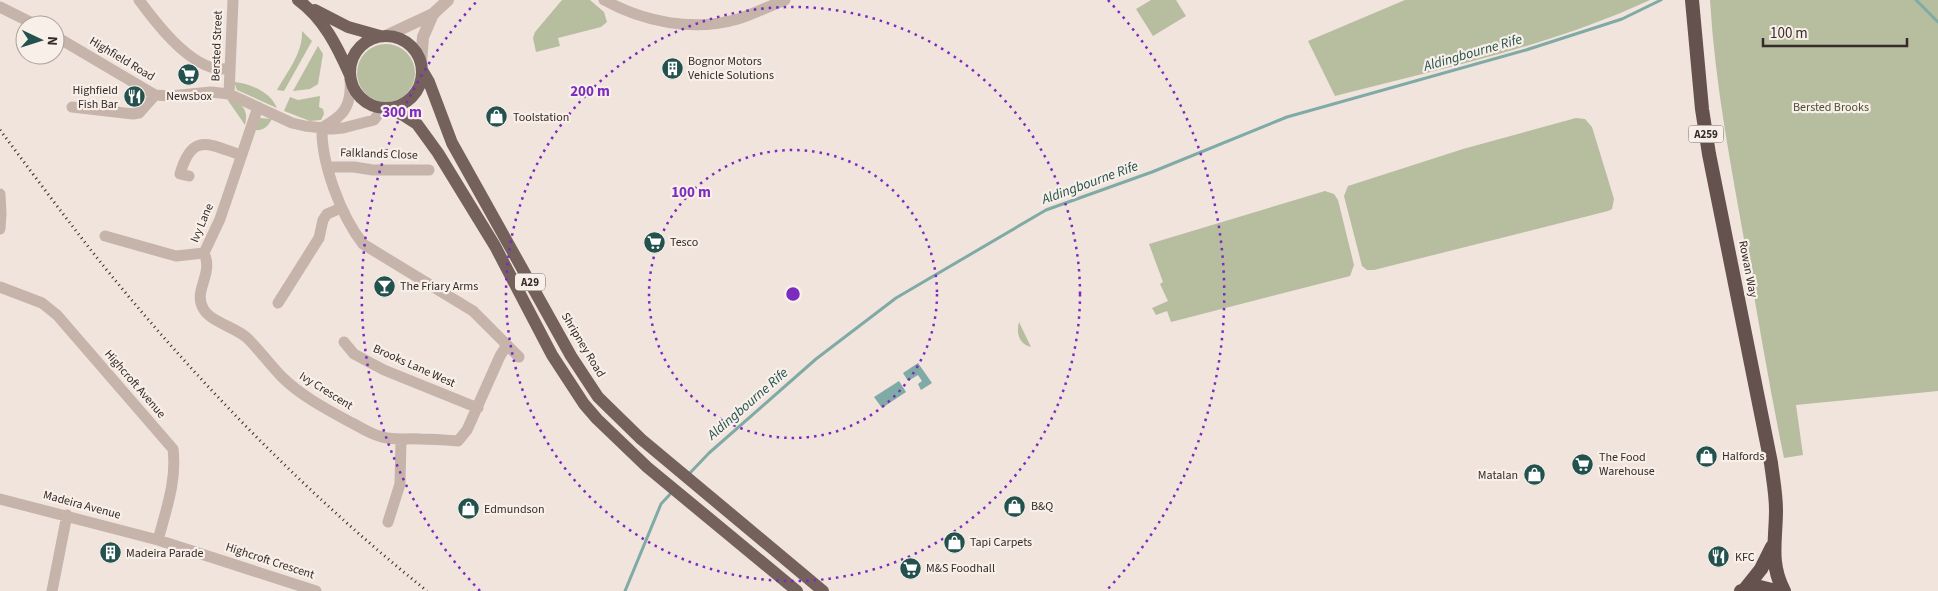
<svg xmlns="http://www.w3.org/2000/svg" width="1938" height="591" viewBox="0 0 1938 591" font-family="'Source Sans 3',sans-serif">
<rect width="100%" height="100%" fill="#f0e4dd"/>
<path fill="#b7bd9f" d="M562,0H590L604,12L607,22L601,27L558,38L560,46L536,52L533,38L535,32Z
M1151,0H1176L1186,16L1153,36L1136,9Z
M1405,0H1650C1551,46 1440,69 1335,96L1308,41Z
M1710,0H1938V391L1796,405L1803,455L1784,458C1770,391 1759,323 1747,256C1732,171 1715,86 1710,0Z
M302,31L312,41L284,91L277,90C287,72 303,53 302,31Z
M357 73a29 29 0 1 1 58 0a29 29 0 1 1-58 0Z
M318,46L323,54L318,84L310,89L293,91Z
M234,82C252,84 270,92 277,108L237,90Z
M320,96L319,107L323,109L324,114L321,120L310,121L284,111L290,97L298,100Z
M227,99C242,103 249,109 245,125Z
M260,118L272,119C268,126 264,131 255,130Z
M1576,118L1585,119L1592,127L1614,199L1612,209L1608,211L1374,270H1367L1362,266L1344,196L1348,186L1463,149Z
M1325,191L1334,194L1338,200L1354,265L1350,276L1171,322L1167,311L1156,315L1152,308L1168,301L1160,284L1163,282L1149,244Z
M1019,322L1031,347C1019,344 1016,333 1019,322Z"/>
<path fill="#7faaa5" d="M918,363L932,383L921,390L918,384L922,381L918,375L908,381L903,373Z
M899,381L906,392L882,408L874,397Z"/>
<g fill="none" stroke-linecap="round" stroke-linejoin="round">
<path stroke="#7faaa5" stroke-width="3" d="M1916,0L1938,22
M689,474L709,453L816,359L896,298L1046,210L1152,172L1287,117L1526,50L1622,19L1661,0
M625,591L661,504L673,491"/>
<path stroke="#c6b3aa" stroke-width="11" d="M139,0C156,23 185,61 214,68C219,69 224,69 229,69
M604,0C644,22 693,32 738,19C754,14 769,6 785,0
M0,7L36,25
M55,36L155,95L170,96L211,92L229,94L292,123L305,126L332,129L343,128L374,120L383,108
M229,94L233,0
M72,107L133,114L139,113L155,95
M322,128C321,163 341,216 363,244L473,311L519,357
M322,128C327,124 334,121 339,116C350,107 351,91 350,78
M328,167H354L373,170H429
M189,176L180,174C192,132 208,144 241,155
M0,194L1,214L0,229
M105,236L176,256L204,253L220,219L258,107
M204,253C214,274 193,290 203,308C209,321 234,327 246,337C259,349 269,364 282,377C301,396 328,410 352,423C360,427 369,433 379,436C393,441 406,438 420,439C433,439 446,440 458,441L467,430L500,356L507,345
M0,287L42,303L57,315L173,449C177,480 166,510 158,540
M278,303L319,238L323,220L327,214L341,208
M344,342L354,354L384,370L478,408
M0,499L158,540L316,591
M388,522L400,484L401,440
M52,591L67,515"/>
<path stroke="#c6b3aa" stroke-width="12" d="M386,36L433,14L448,0
M421,63L423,37L433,14"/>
<path stroke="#75615c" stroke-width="12" d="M298,0C324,19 337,46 350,75
M315,10L348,27L380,36
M350 72a36 36 0 1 1 72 0a36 36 0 1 1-72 0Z
M422,70L429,82L452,143L571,356L598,397L641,439L823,591
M388,109L403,115L417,124L438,153L495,246L552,355L584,404L597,419L647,467L797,591"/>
<path stroke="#65524e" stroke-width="14" d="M1692,0L1702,109L1709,154L1771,463C1773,479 1776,494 1776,510C1776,540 1769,563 1784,591
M1745,589L1761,569L1772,547
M1741,591L1760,587L1776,591"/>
<path stroke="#352b29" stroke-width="3" stroke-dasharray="1 4" stroke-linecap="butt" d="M0,130C36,178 72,227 110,274C205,390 311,498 427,591"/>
</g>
<g fill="none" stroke="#7b2cbf" stroke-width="2.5" stroke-dasharray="2.5 5">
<circle cx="793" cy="294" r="144"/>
<circle cx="793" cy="294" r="287"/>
<path d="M480 591A431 431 0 0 1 478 0M1108 0A431 431 0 0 1 1106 591"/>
</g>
<defs>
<symbol id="building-disc" viewBox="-11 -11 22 22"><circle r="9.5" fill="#23524e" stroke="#f8efe9"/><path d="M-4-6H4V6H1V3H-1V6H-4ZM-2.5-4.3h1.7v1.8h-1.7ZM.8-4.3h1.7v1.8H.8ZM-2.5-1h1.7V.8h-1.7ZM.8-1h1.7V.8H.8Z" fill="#fff"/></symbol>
<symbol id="supermarket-disc" viewBox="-11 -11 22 22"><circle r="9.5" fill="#23524e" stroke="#f8efe9"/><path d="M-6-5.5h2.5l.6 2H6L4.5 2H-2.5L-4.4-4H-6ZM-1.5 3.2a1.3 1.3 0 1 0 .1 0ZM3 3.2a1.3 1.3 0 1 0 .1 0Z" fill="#fff"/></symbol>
<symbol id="restaurant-disc" viewBox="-11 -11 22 22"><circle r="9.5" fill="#23524e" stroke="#f8efe9"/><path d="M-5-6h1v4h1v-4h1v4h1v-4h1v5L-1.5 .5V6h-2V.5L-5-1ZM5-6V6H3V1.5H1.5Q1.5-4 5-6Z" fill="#fff"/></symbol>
<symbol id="shop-disc" viewBox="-11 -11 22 22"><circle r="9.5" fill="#23524e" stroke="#f8efe9"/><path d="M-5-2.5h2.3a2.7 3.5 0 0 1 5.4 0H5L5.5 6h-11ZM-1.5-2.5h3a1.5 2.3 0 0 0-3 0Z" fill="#fff"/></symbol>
<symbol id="bar-disc" viewBox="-11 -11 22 22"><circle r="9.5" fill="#23524e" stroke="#f8efe9"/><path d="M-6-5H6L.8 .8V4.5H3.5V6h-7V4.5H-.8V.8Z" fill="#fff"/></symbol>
</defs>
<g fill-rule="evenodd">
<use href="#building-disc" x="660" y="56" width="25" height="25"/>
<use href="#supermarket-disc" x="176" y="62" width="25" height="25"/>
<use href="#restaurant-disc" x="122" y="84" width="25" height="25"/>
<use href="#shop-disc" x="484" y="104" width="25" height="25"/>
<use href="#supermarket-disc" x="642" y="230" width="25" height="25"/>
<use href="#bar-disc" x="372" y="274" width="25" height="25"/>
<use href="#shop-disc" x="1694" y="444" width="25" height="25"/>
<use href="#supermarket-disc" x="1570" y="452" width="25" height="25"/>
<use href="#shop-disc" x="1522" y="462" width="25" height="25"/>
<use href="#shop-disc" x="1002" y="494" width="25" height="25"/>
<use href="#shop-disc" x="456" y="496" width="25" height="25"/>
<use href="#shop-disc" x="942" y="530" width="25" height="25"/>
<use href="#building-disc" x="98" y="540" width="25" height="25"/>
<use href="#restaurant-disc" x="1706" y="544" width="25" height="25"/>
<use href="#supermarket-disc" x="898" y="556" width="25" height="25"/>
</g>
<g text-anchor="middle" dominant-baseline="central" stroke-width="4.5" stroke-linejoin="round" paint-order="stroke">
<g fill="#f8efe9" stroke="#706663" stroke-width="1">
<rect x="1688.5" y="125.5" width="35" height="17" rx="4"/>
<rect x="515" y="273.5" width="30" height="17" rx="4"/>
</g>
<g font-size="11" font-weight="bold" fill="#352b29">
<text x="1706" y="134">A259</text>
<text x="530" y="282">A29</text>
</g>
<g font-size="12" fill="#352b29" stroke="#f8efe9">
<text transform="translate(217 46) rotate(-88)">Bersted Street</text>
<text transform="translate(122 59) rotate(31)">Highfield Road</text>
<text transform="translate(379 154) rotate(2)">Falklands Close</text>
<text transform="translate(202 223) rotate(-67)">Ivy Lane</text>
<text transform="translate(1748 269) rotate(79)">Rowan Way</text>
<text transform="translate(583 345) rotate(59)">Shripney Road</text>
<text transform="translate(414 366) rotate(24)">Brooks Lane West</text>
<text transform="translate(135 384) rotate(49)">Highcroft Avenue</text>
<text transform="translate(326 391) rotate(32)">Ivy Crescent</text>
<text transform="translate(82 505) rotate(15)">Madeira Avenue</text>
<text transform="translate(270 561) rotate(18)">Highcroft Crescent</text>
</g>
<g font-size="12" fill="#352b29" stroke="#f8efe9" text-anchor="start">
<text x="688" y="61">Bognor Motors<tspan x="688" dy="14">Vehicle Solutions</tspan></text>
<text x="118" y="90" text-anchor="end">Highfield<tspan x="118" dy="14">Fish Bar</tspan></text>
<text x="189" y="96" text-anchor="middle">Newsbox</text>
<text x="513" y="117">Toolstation</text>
<text x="670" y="242">Tesco</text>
<text x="400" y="286">The Friary Arms</text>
<text x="1722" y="456">Halfords</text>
<text x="1599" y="457">The Food<tspan x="1599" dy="14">Warehouse</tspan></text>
<text x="1518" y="475" text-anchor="end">Matalan</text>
<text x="1031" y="506">B&amp;Q</text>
<text x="484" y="509">Edmundson</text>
<text x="970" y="542">Tapi Carpets</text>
<text x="126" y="553">Madeira Parade</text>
<text x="1735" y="557">KFC</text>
<text x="926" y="568">M&amp;S Foodhall</text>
</g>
<g font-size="12" fill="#49502f" stroke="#f8efe9">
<text x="1831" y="107">Bersted Brooks</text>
</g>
<g font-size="14" font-style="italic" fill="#23524e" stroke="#f8efe9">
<text transform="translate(1473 53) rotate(-16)">Aldingbourne Rife</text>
<text transform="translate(1090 183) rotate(-20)">Aldingbourne Rife</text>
<text transform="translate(748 404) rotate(-41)">Aldingbourne Rife</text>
</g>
</g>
<circle cx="793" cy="294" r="8" fill="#7b2cbf" stroke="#f8efe9" stroke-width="2.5"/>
<g font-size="15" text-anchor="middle" font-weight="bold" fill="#7b2cbf" stroke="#f8efe9" stroke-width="4.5" stroke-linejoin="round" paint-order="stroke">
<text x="590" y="96">200 m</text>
<text x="402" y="117">300 m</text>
<text x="691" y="197">100 m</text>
</g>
<g transform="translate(40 40) rotate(94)"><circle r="24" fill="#f8efe9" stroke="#aaa19c"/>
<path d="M0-4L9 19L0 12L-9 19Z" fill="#23524e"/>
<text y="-8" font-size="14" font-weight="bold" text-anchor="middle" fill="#352b29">N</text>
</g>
<path d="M1763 38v8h144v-8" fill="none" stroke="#352b29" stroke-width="2.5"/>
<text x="1770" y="38" font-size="15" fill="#352b29" stroke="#f8efe9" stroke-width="4" paint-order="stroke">100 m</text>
</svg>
